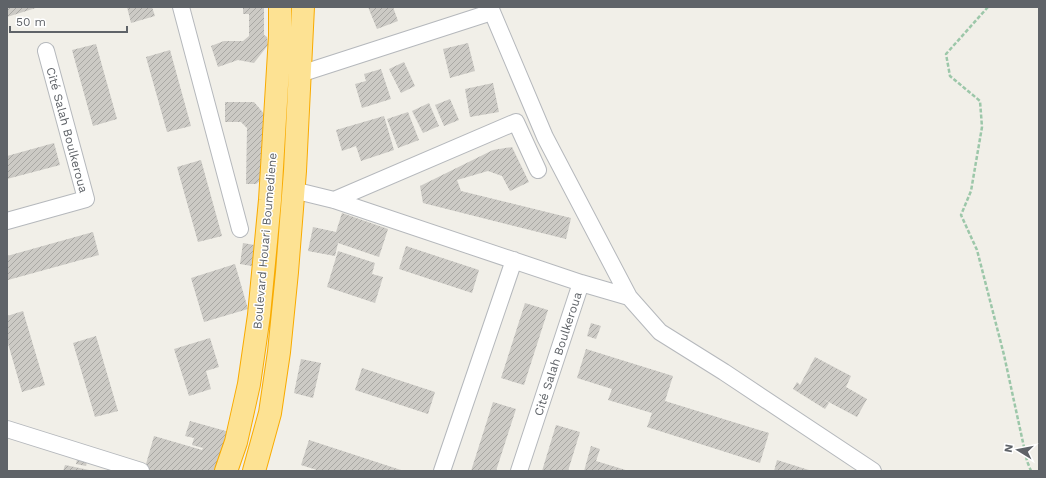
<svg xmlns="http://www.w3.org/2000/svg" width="1046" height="478" viewBox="0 0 1046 478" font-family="'Work Sans',sans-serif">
<defs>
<pattern id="building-hatch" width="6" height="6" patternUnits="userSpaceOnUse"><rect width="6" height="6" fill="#cccac5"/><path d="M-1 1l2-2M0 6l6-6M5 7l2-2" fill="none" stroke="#a9a8a4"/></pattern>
</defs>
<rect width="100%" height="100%" fill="#f1efe8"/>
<path fill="url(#building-hatch)" d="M7,7H39L7,17Z
M127,7H152L155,16L131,23Z
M243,7H264V35L267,37L268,45L254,63L238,60L218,67L211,46L224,41H243L249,36V14H243Z
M368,7H393L398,21L377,29Z
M468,43L475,71L450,78L443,49Z
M96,44L117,119L93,126L72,50Z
M170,50L191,126L167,132L146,57Z
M404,62L415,86L401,93L389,69Z
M381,69L391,99L362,108L355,84L366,81L364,74Z
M493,83L499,112L470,117L465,89Z
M450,99L459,120L444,126L435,105Z
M225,102H254L266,116L265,177L256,184H246L247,128L241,122H225Z
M429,103L439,126L423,133L412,111Z
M408,112L419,140L398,148L387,119Z
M384,116L394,150L361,161L356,146L342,151L336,130Z
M54,143L60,165L7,179V156Z
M512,147L529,182L510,191L502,176L488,171L457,180L461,191L571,218L566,239L423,203L420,186L493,150Z
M201,160L222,236L198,242L177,167Z
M342,213L388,229L379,257L338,243L335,256L308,251L313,227L336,232Z
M93,232L99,255L8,280L7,275V256Z
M243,243L261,246L258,267L240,264Z
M406,246L479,270L472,293L399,269Z
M338,251L375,263L372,274L383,277L375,303L327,287Z
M235,264L248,309L204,322L191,278Z
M525,303L548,310L524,385L501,378Z
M23,311L45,385L22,392L7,340V316Z
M591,323L601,326L596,339L587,336Z
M96,336L118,411L95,417L73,343Z
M210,338L219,367L206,371L211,389L189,396L174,349Z
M586,349L673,376L665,401L769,433L760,463L647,427L652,413L608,400L612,389L577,378Z
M815,357L851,376L846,387L867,399L857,417L823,399L829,403L825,409L793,389L797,382L800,385Z
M301,359L321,363L313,398L294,393Z
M362,368L435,392L428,414L355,390Z
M493,402L516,409L496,471H471Z
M190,421L233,433L222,471H144L154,436L202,450L203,448L192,445L194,438L185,436Z
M556,425L580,432L568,471H542Z
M309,440L404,471H320L301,465Z
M591,446L600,449L596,461L629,471H584Z
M79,451L89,454L86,466L76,464Z
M777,460L812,471H774Z
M65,465L89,470V471H63Z"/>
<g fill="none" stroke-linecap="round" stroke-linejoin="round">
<defs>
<path id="street" d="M181,7L240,229
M490,7L545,137L629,297
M300,74L492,12
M293,190L334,200L581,283L519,471
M334,200L516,122L538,170
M7,221L86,199L46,51
M581,283L629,297L660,332L724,372L873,471
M7,429L141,471
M442,471L514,260"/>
<path id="highway" d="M226,471L236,442L249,384L259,315L270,200L280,36V7
M254,471L270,413L279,352L287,272L295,171L303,7"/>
</defs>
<use href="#street" stroke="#b5b8bc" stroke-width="18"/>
<use href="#highway" stroke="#f9ab00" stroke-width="24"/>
<path stroke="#9cc7a9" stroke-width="2.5" stroke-dasharray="4 2" stroke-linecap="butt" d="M988,7L946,54L950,76L980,101L982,127L971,191L961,215L977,250L1004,355L1027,461L1031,471"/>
<use href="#street" stroke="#fff" stroke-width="16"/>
<use href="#highway" stroke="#fde293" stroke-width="22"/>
</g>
<g text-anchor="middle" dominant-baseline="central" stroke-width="3" stroke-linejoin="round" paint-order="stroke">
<g font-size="12" fill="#5f6368" stroke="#fff">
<text transform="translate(67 130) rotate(75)">Cité Salah Boulkeroua</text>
<text transform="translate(265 241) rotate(-85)">Boulevard Houari Boumediene</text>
<text transform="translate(558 354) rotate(-72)">Cité Salah Boulkeroua</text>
</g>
</g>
<rect width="1046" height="478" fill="none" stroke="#5f6368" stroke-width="16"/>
<g transform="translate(1018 450) rotate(280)" stroke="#ffffff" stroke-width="3" paint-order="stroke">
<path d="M0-3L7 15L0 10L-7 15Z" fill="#5f6368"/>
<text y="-6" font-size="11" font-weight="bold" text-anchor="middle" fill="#5f6368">N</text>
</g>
<path d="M10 26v6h117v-6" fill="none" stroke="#5f6368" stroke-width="2"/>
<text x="16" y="26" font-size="12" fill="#5f6368" stroke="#ffffff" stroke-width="3" paint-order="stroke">50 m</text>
</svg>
